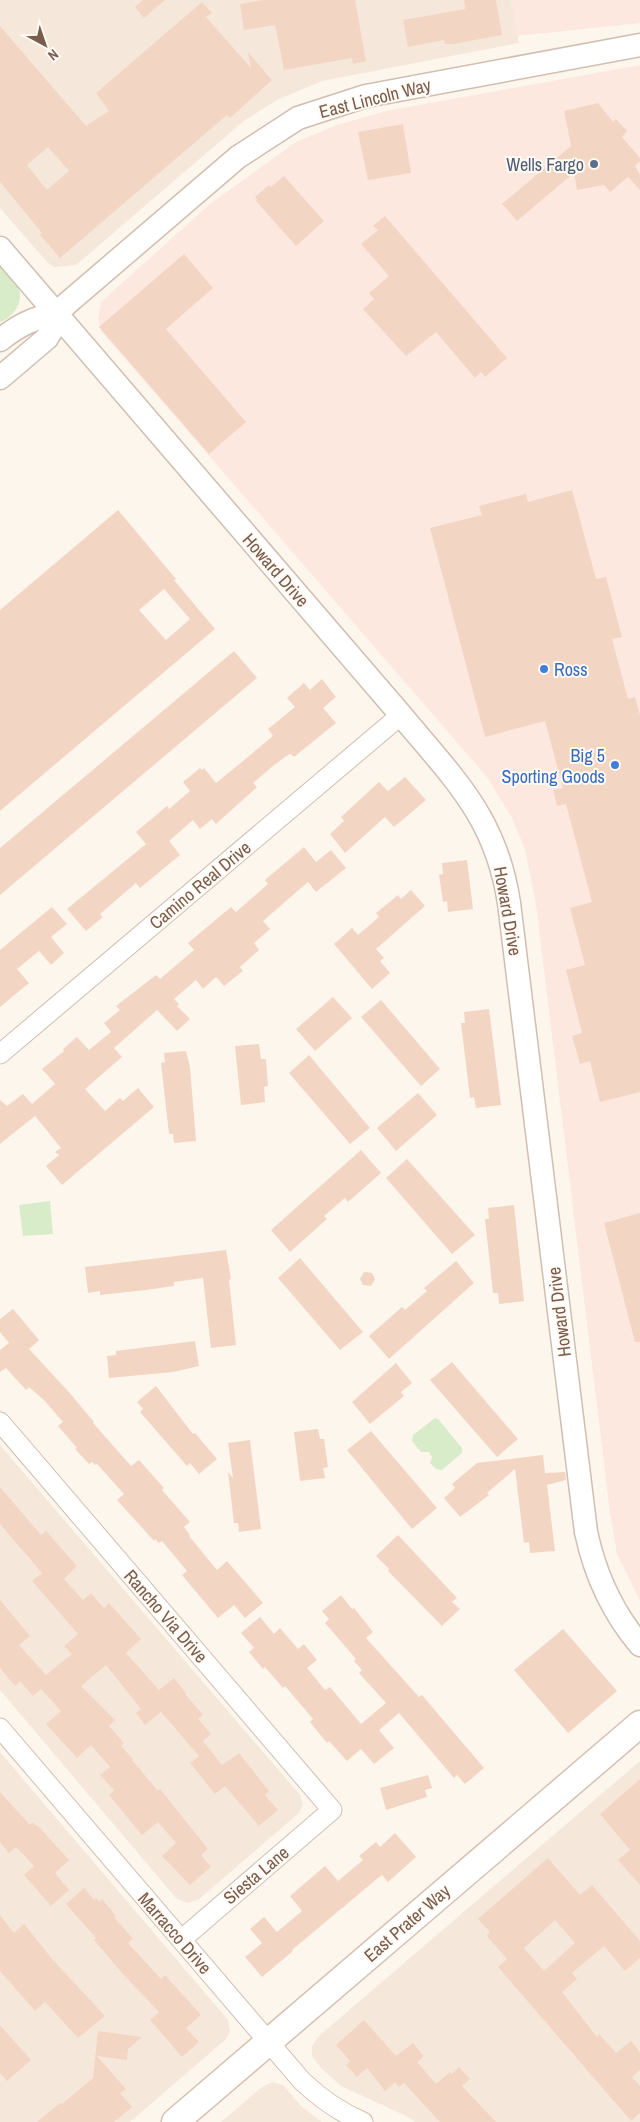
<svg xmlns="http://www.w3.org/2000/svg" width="640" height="2122" viewBox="0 0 640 2122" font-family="'Archivo Narrow',sans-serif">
<rect width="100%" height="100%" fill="#fdf6ec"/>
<path fill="#f5e8da" d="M0,0H511L519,43L322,81L277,100L245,120L76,265L54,267L47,262L0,208Z
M0,1445L300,1795L303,1805L299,1813L198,1900L187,1903L176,1898L0,1690Z
M0,1752L228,2020L230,2032L225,2040L130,2122H0Z
M640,1761V2122H416L406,2116L341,2086L321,2068L312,2056V2046L319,2036Z
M273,2082L283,2085L302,2107L322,2122H221L262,2087Z"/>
<path fill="#fde8e0" d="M511,0H640V23L517,36Z
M640,65V1601L617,1554L610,1513L536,904L525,849L511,816L487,777L101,331L98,319L101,302L210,204L296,142L337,125L386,111Z"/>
<path fill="#d8ecc9" d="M0,265C6,272 14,279 18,287C25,301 13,318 0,322Z
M50,1201L53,1234L23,1236L19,1205Z
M435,1418L439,1420L462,1448V1453L442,1470L436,1469L430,1463L432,1457L429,1452H421L412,1441L413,1435Z"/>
<path fill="#f3d5c3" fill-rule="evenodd" d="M143,0H165L144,18L135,7Z
M263,0H355L366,61L353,64L352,58L284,70L275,25L244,30L240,4Z
M464,0H496L502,35L454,44H445L444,40L408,47L403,20L465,9Z
M202,2L212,13L206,17L251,68L248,52L272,80L230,118L227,115L60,258L40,235L42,233L0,182V26L86,126L109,111L96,93ZM48,147L69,171L47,190L27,165Z
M598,103L613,122L616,119L627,131L622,137L640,158V161L635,166L640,175V190L628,177L610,192L604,185L577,190L574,173L517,221L502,204L571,146L564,111Z
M403,124L411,173L368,180L358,132Z
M284,176L324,221L296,246L256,201L257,200L255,197L269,185L271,187Z
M385,216L507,358L485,377L481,372L475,378L436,332L406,356L363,309L374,299L369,293L389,276L361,244L378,230L373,226Z
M184,254L213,288L166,329L246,422L209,454L99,327Z
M572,490L596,579L606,577L622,637L612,639L628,699L635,697L640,715V1092L600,1102L590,1061L580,1064L572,1036L582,1033L566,970L585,965L570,908L592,902L566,804L557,806L553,790L563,788L545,721L485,737L430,528L482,515L479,506L526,494L528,502Z
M118,510L176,579L174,580L215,629L0,811V610ZM164,589L190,619L166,640L139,610Z
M234,651L257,678L0,895V848Z
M322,679L336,697L323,708L336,723L294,757L291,754L288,755L274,765L253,783L257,787L216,824L212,819L200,829L193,820L169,841L180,855L140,888L136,883L100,914L103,917L86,931L67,909L146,844L136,832L167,806L169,809L190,791L183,782L200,768L202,770L204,768L216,783L237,766L273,736L268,729L295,707L287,698L304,683L310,690Z
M405,777L426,800L394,827L385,817L345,853L330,834L344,821L341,817L379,782L388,791Z
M304,847L316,862L331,850L346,868L316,892L308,882L263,921L270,929L254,943L259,950L240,967L243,971L224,986L216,977L203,989L196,980L174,999L179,1004L177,1006L190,1019L177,1031L157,1010L114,1048L122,1057L85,1089L105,1111L120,1098L123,1101L138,1088L154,1107L62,1185L46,1166L59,1155L55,1152L61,1148L35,1116L0,1144V1100L7,1106L23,1094L32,1104L55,1084L42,1069L64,1051L63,1049L77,1037L89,1050L111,1032L104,1023L120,1010L116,1006L156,975L160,979L194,950L188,943L231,907L236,912L268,884L265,880Z
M467,860L473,909L448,912L447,901L443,902L439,875L443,874L442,863Z
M411,890L425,906L376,949L384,958L380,961L390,973L372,989L334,944L352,928L358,935L379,917L376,913L398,895L401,899Z
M52,907L67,924L51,937L64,953L51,965L39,951L17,969L29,983L0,1007V950Z
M333,997L352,1018L315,1051L296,1029Z
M381,1000L440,1069L421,1086L361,1017Z
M489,1009L501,1105L476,1108L474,1097L470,1098L461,1023H465L464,1012Z
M259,1044L261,1059H266L268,1086L264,1087L265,1102L241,1105L235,1046Z
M186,1051L190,1067L196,1141L174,1143L173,1134H169L161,1063L165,1062L164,1053Z
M309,1055L370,1128L350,1144L289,1073Z
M418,1093L437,1115L396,1151L377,1128Z
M361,1150L381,1173L348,1202L345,1198L324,1216L327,1219L290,1252L271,1230Z
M407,1159L475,1235L452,1254L386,1178Z
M514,1205L524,1301L499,1304L498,1293H493L485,1219H489L488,1208Z
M640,1213V1342H635L604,1223Z
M226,1250L231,1279L229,1280L236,1345L211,1348L203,1278L174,1282V1286L146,1290L100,1295V1291L88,1293L85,1267Z
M300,1258L363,1332L340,1350L278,1278Z
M456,1261L474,1283L389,1359L369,1336L402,1307L405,1310L427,1291L424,1288Z
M364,1272L372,1273L375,1279L371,1286L363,1285L360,1279Z
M13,1309L39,1340L29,1349L68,1391L94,1422L93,1423L131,1466L139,1460L164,1488L162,1490L190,1522L184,1527L190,1535L189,1536L217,1570L227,1561L263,1603L245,1618L234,1605L218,1618L182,1575L187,1571L162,1541L159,1543L155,1539L154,1541L117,1500L124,1494L97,1464L95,1465L92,1462L89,1464L75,1449L77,1448L58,1426L63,1422L44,1400L29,1387L26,1390L6,1368L0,1372V1350L9,1343L0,1332V1319Z
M195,1341L199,1366L173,1372L109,1378L107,1356L116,1355V1351Z
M452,1362L518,1439L497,1457L430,1380Z
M396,1363L412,1383L401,1392L404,1396L370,1424L352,1402Z
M156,1386L193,1434L195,1433L217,1459L199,1474L190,1463L187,1466L140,1412L143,1409L137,1402Z
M318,1429L320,1439H324L328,1467L323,1468L325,1478L300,1481L294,1432Z
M371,1431L437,1508L412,1529L347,1450Z
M250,1440L261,1529L239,1532L238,1523H234L228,1472L233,1478L228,1443Z
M543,1455L545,1473L565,1472L566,1480L547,1485L555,1551L530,1553L529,1542L524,1543L515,1469L487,1493L489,1495L460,1517L444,1498L455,1488L452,1484L477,1463Z
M0,1487L41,1535L46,1531L77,1566L64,1579L83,1600L91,1593L104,1608L109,1603L141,1639L126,1653L159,1690L174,1678L186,1693L185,1694L203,1715L198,1719L211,1734L203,1741L222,1765L239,1753L269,1791L265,1795L278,1810L259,1826L225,1786L215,1794L190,1763L199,1756L161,1712L145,1725L136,1713L141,1709L106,1665L81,1686L115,1720L109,1726L124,1743L121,1746L133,1759L132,1760L158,1791L160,1789L208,1849L201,1855L211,1867L190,1885L162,1856L176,1843L158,1822L142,1835L109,1795L114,1790L100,1775L110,1767L91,1745L77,1758L46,1724L61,1711L41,1689L33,1696L20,1681L15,1686L0,1668V1600L30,1636L19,1645L46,1675L72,1654L64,1646L78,1634L32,1581L42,1573L0,1524Z
M398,1535L457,1598L452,1602L460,1609L442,1626L388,1571L389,1569L376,1556Z
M341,1595L352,1609L354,1608L373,1632L366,1638L419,1697L422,1695L484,1768L465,1784L457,1775L454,1778L399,1713L379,1730L394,1748L374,1764L361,1749L347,1761L329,1741L327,1743L313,1726L310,1722L313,1719L285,1686L283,1688L265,1667L263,1669L249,1652L254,1648L241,1633L260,1617L274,1634L280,1628L298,1649L304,1644L317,1660L307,1668L325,1690L330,1687L361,1724L386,1703L359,1673L362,1670L354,1661L356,1659L325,1623L329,1619L322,1611Z
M563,1629L617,1691L568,1733L514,1670Z
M428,1775L432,1788L425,1790L427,1797L386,1810L380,1788Z
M640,1779V1885L618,1860L630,1850L600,1814Z
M0,1792L30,1825L33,1822L36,1826L37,1825L69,1860L55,1873L69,1890L51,1906L24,1875L34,1866L16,1847L9,1853L0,1842Z
M395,1833L416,1857L388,1882L382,1875L378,1878L292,1950L293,1951L262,1977L245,1957L262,1943L250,1929L264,1917L277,1932L302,1911L290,1896L325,1866L338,1881L363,1860L359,1856L376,1842L380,1847Z
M548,1858L580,1895L592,1885L640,1941V1958L626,1970H624L604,1946L572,1973L577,1979L562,1992L597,2037L599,2034L616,2053L631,2041L640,2052V2070L632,2077L640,2086V2113L631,2121L498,1967L507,1959L487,1936L490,1932L478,1919ZM555,1920L575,1943L544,1971L524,1948Z
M84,1888L94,1900L96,1898L100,1902L102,1899L116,1916L114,1917L133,1939L128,1943L161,1979L165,1975L201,2015L186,2028L199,2042L182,2057L150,2020L159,2012L123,1974L94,1940L96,1938L66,1904Z
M0,1915L14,1933L24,1924L53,1960L105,2016L78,2038L45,2002L35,2011L0,1971Z
M364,2020L396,2056L413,2043L424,2056L417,2062L436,2084L450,2072L452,2074L459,2067L470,2079L462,2086L496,2122H440L404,2083L399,2087L395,2082L385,2091L367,2068L357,2077L346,2065L350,2061L336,2045Z
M0,2025L31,2060L7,2081L0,2073Z
M98,2031L142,2037L128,2049L127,2060L97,2056L126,2089L120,2093L132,2107L114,2122H37L60,2103L62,2104L93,2078Z"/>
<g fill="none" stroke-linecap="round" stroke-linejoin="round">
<defs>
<path id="minor" d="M0,1054L401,715
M0,1422L332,1810L181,1940
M0,1728L302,2081C321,2099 339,2112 363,2122"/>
<path id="tertiary" d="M0,248L401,715C454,779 496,817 509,903L586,1532C595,1574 612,1612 640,1645
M0,340C19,325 32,319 56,313L238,157L298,118L366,96L640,45
M0,378L47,338L53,328L56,313"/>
<path id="secondary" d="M175,2122L640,1724"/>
</defs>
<use href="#minor" stroke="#d1beb0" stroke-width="21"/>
<use href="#tertiary" stroke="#d1beb0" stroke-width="25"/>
<use href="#secondary" stroke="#d6c0b0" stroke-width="29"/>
<use href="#minor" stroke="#fff" stroke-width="19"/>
<use href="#tertiary" stroke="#fff" stroke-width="22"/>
<use href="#secondary" stroke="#fff" stroke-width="26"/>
</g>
<circle fill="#5c6f8a" stroke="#fffaf3" stroke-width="2" cx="594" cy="164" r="5"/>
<g fill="#3f7fe0" stroke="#fffaf3" stroke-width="2">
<circle cx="544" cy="669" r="5"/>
<circle cx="615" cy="765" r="5"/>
</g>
<g text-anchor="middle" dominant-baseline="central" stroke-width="4" stroke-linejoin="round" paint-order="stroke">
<g font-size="18" fill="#7a5c4d" stroke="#fffaf3">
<text transform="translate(375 98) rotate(-14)">East Lincoln Way</text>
<text transform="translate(276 570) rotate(49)">Howard Drive</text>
<text transform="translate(200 885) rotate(-40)">Camino Real Drive</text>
<text transform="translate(508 911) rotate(80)">Howard Drive</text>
<text transform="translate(559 1312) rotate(-97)">Howard Drive</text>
<text transform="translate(166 1616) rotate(49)">Rancho Via Drive</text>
<text transform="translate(256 1875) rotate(-40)">Siesta Lane</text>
<text transform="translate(407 1923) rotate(-41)">East Prater Way</text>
<text transform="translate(175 1933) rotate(49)">Marracco Drive</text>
</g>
<g font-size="18" fill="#4e5e75" stroke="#fffaf3" text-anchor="end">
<text x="584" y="164">Wells Fargo</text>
</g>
<g font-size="18" fill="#366cbe" stroke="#fffaf3" text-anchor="start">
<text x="554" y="669">Ross</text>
<text x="605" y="755" text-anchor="end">Big 5<tspan x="605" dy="21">Sporting Goods</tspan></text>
</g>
</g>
<g transform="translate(45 45) rotate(140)" stroke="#fffaf3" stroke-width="4" paint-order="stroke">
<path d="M0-4L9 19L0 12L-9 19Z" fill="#7a5c4d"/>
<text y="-8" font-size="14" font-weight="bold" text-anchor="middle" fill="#7a5c4d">N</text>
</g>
</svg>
